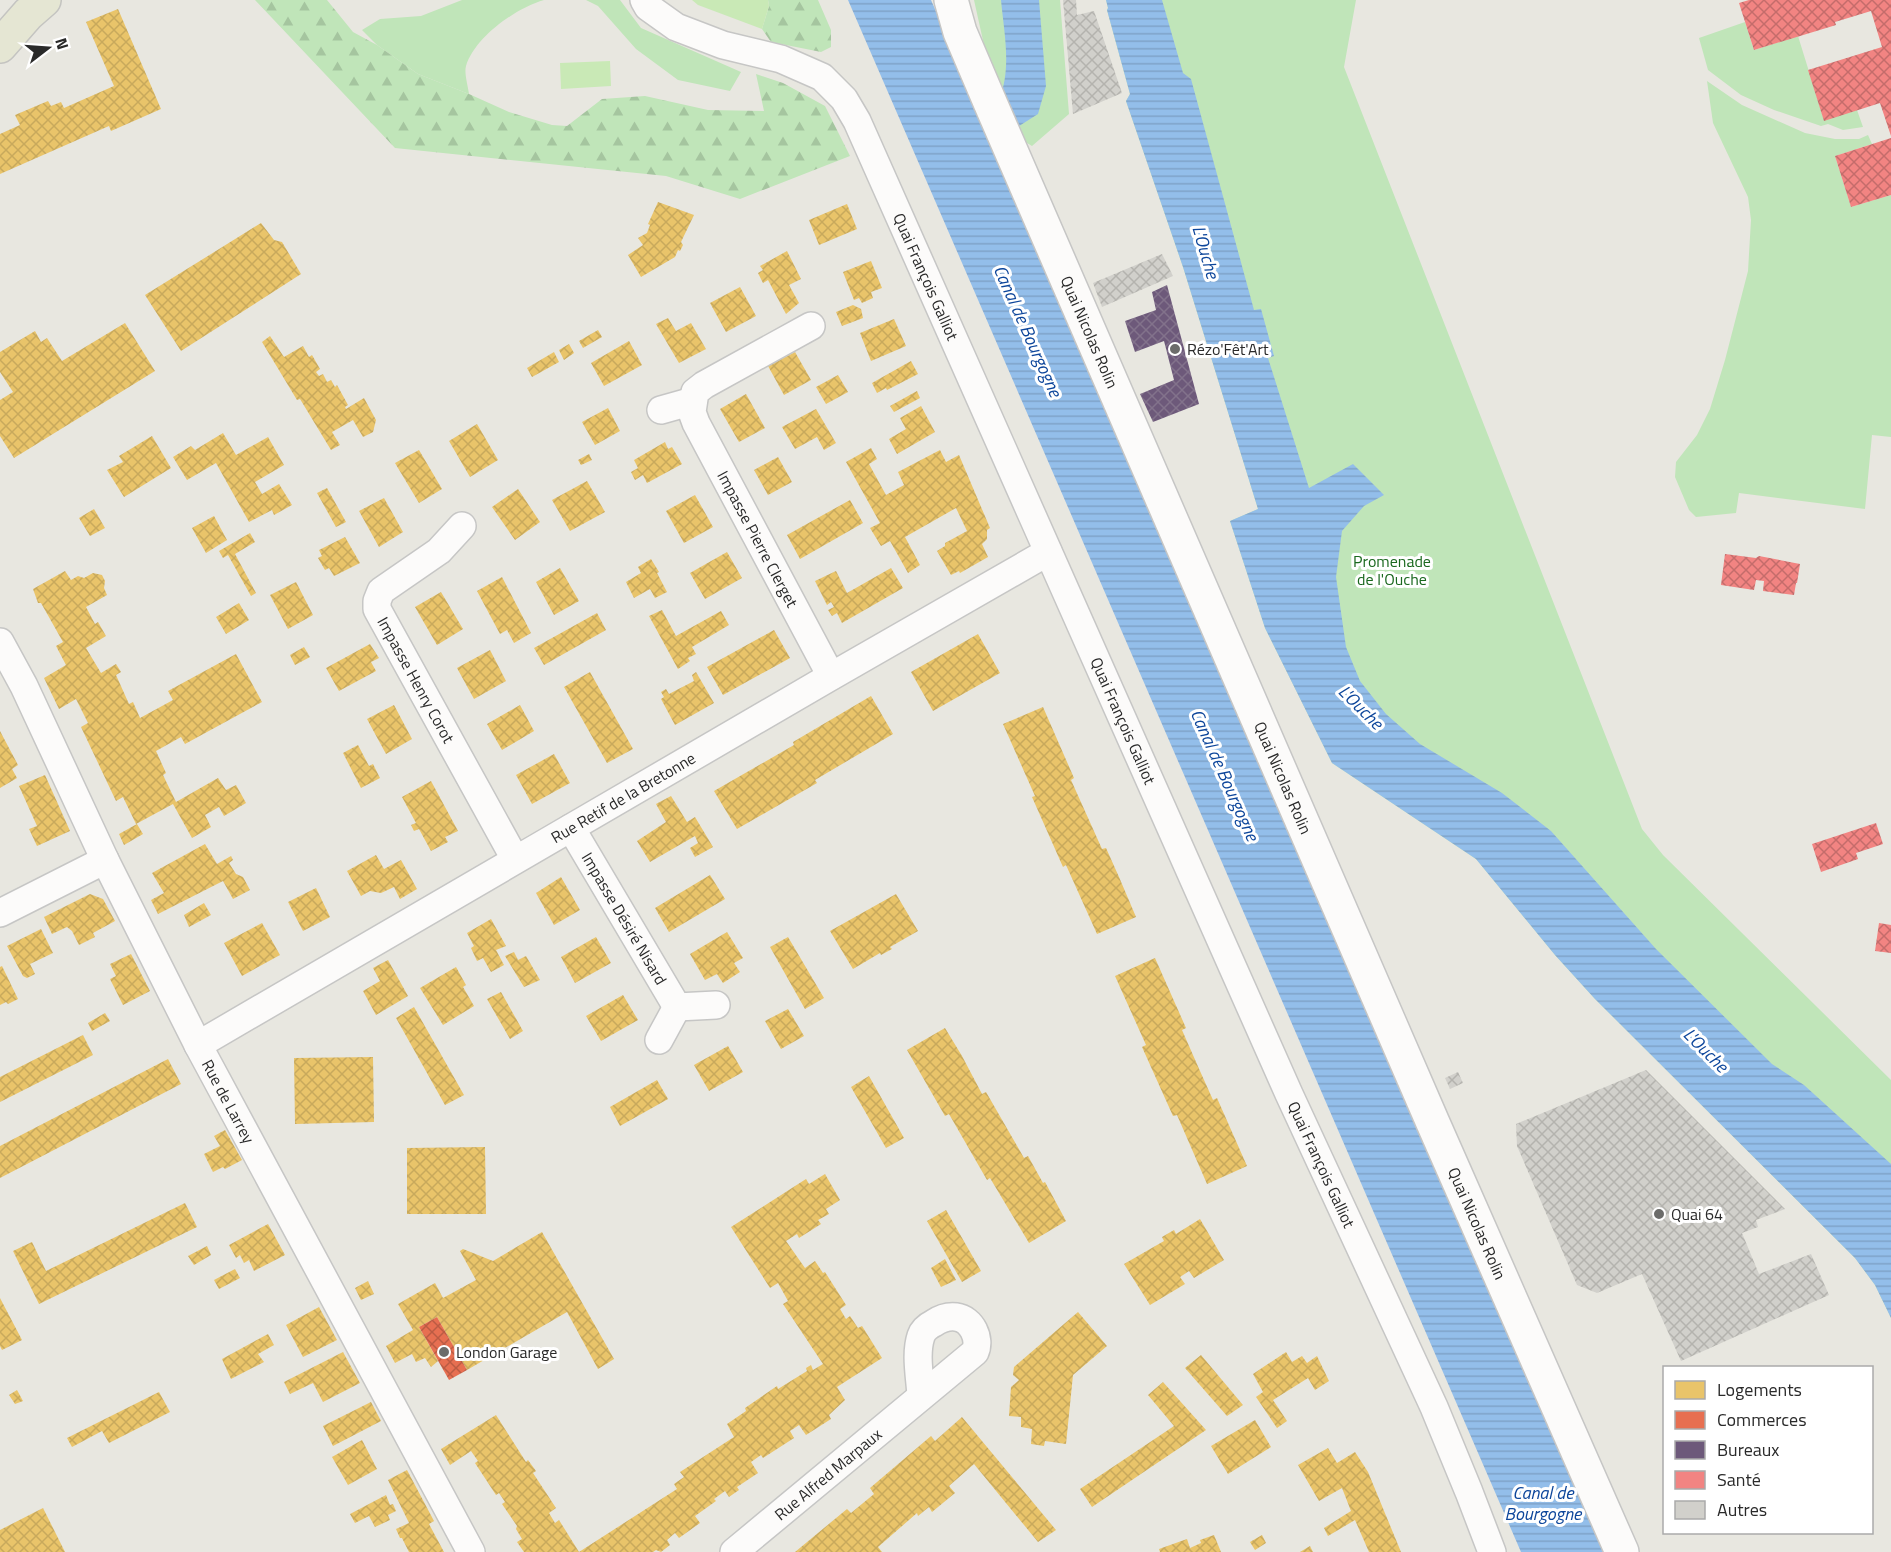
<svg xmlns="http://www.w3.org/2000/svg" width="1891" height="1552" viewBox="0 0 1891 1552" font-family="'Titillium Web',sans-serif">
<defs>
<pattern id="forest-firs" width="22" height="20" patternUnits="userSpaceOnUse" patternTransform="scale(1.5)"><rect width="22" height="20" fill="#c0e5b9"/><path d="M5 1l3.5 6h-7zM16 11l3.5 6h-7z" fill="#a5c59f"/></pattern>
<pattern id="water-rules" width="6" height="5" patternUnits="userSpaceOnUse" patternTransform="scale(1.5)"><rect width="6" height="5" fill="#93beea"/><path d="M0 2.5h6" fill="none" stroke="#7fa3c9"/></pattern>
<pattern id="homes-cross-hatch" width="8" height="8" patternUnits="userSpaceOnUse" patternTransform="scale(1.5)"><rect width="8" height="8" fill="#e9c46a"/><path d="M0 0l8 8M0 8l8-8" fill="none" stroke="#c8a95c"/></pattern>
<pattern id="shops-cross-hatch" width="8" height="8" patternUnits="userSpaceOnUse" patternTransform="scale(1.5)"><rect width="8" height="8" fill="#e76f51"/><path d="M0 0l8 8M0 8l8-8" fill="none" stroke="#bb5b43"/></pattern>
<pattern id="offices-cross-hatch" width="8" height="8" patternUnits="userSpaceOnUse" patternTransform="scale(1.5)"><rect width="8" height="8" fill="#6d597a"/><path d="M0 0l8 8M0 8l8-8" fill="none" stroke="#82728b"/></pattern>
<pattern id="health-cross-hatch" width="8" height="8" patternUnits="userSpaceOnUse" patternTransform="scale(1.5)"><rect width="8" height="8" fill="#f28482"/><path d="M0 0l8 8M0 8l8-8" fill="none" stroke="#c46c6b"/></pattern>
<pattern id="building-cross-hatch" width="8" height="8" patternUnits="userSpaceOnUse" patternTransform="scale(1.5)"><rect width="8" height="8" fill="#d1d0cb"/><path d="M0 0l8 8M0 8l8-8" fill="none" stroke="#b4b3ae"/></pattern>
</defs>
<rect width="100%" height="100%" fill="#e8e7e0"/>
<path fill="#c0e5b9" d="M462,0H544C516,8 475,37 466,66C464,73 468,86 469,94L418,74L377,45L362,30L380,19L421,16Z
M586,0H620L641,28L741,72L730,91L678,80L636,49L598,6Z
M974,0H1060L1069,114L1032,146L1014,135L994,90Z
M1106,0H1356L1344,67L1642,829L1663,855L1891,1080V1318L1875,1285L1855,1258L1595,999L1555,955L1476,859L1332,763L1265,628L1230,521L1258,509L1183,267L1126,101L1130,94L1107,10L1108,8Z
M1745,22L1754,50L1798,36L1824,120L1857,110L1863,127L1843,130L1828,124L1821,126L1774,110L1741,95L1708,70L1699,38Z
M1707,81L1742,105L1805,133L1835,139H1859L1868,135L1872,144L1835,156L1851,207L1891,195V437L1872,435L1865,509L1739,493L1736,513L1696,517L1689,510L1675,477L1676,462L1697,435L1710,409L1725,360L1748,271L1751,220L1748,197L1713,123Z"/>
<path fill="url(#forest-firs)" d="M255,0H327L353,32L377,45L418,74L469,94L509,112L552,125L567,126L602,99L645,96L708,110L764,111L756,74L783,83L825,106L850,156L740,199L666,176L395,148Z
M768,0H818L831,30V47L821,52L771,42L762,29L769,6Z"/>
<path fill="#c9e9b6" d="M692,0H768L769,6L762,29L698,5Z
M610,61L611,86L561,89L560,63Z"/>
<path fill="url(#water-rules)" d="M848,0H931L977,105L999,100C1012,68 1004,33 1001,0H1039L1046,86L1038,114L1013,130L1604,1552H1521Z
M1106,0H1162L1183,73L1191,79L1254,310L1261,309L1274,356L1268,358L1309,488L1353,464L1384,495L1364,506L1342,531L1336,577L1346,647L1360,681L1386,714L1420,744L1502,793L1551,831L1656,949L1772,1064L1804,1085L1891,1164V1318L1875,1285L1855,1258L1595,999L1555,955L1476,859L1332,763L1265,628L1230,521L1258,509L1183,267L1126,101L1130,94L1107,10L1108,8Z"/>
<path fill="url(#homes-cross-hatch)" d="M118,9L161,109L111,131L109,126L0,174V134L20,125L15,115L48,101L51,106L61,102L64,108L114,86L86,22Z
M658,202L694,215L681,242L683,245L680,251L678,250L675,257L641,277L628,255L643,245L638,238L647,233L650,225L648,224Z
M847,204L857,229L819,245L809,220Z
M261,223L274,240L282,242L301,274L181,351L145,295Z
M787,251L801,279L789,285L799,303L786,314L768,280L763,283L758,273L763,270L760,266Z
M871,261L882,288L871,292L873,298L862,303L859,298L854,300L843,272Z
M740,287L756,316L726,332L710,303Z
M853,305L861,309L863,318L842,326L836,312Z
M668,318L676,331L691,323L706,349L679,363L656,324Z
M894,319L906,346L871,361L860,333Z
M125,323L155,371L14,458L0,436V400L13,392L0,372V352L35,331L41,342L47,338L62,361Z
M598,330L602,337L583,348L579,341Z
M270,336L284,357L303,346L309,357L312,355L320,369L316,372L319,376L323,374L327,382L331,380L335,387L337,385L348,405L345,407L346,409L364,398L376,420L373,432L363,437L353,420L332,432L340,445L331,450L300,399L297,400L262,342Z
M629,341L642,365L604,386L591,363Z
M569,344L574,353L564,360L559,350Z
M554,352L559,362L532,377L527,368Z
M795,352L811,380L784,395L768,366Z
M911,361L918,374L887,390L886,388L877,393L872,383Z
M838,375L848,392L826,404L816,387Z
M917,391L920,398L894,412L890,406Z
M746,394L765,428L739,442L720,409Z
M921,406L935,432L897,454L889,439L906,429L900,418Z
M608,408L620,431L595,445L582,422Z
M816,409L836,443L824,450L817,437L795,449L782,427Z
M477,424L498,460L470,477L449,441Z
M223,433L236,455L268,437L284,465L255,482L262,494L279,484L292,505L274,515L272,510L249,522L216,463L187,480L173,457L191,446L195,450Z
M152,436L171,468L124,497L107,470L123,462L119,456Z
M665,442L668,449L672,447L682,464L647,483L643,475L635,480L631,472L638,468L634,460Z
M871,448L877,459L869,464L886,495L904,485L898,472L940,450L946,462L959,455L990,528L987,530V539L982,544L988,557L960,573L959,571L951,575L937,551L945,546V543L967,531L956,508L905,537L920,565L908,573L890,541L881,546L870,528L880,523L846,462Z
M419,450L442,489L419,503L395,463Z
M589,454L592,460L581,465L578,460Z
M778,457L792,482L768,495L754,470Z
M587,481L605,512L570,531L552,500Z
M327,488L346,522L336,527L317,493Z
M518,489L540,522L515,540L492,507Z
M695,495L713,527L684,543L666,511Z
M384,498L403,532L379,547L359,511Z
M850,500L863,523L800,559L787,535Z
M94,509L105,528L90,536L79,518Z
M214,516L227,540L206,553L192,528Z
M250,533L255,542L235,554L256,593L251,596L228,555L223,558L219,551Z
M345,537L360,563L334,576L329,568L325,570L318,558L322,556L319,550Z
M727,552L742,578L705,599L690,573Z
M651,559L659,572L657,573L667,592L655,598L650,589L634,598L626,582L641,573L638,567Z
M560,568L579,601L554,615L536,582Z
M891,568L903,588L842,623L837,613L832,616L828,610L834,607L831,602L827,605L815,581L836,571L847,593Z
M65,571L71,580L78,576L84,578L93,573L102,575L105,581L104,588L107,595L86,607L95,624L98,622L106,636L86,648L101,673L116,664L121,672L116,675L129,704L133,702L140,718L173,700L168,691L236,654L262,702L185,744L181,737L156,751L166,773L163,775L176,802L218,778L226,790L236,785L246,803L224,816L219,807L205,815L211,827L192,838L173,804L136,824L123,797L116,801L81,727L88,723L76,699L59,709L44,678L66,665L56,646L63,642L41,603H38L33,589Z
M502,577L531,633L514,643L507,630L500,634L477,591Z
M296,582L313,615L288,629L270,595Z
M441,592L463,629L437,645L415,607Z
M239,603L249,620L226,634L216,617Z
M662,610L676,636L721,611L729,625L692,647L696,654L688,658L690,661L678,669L649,616Z
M597,613L606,630L544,665L534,648Z
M774,630L790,658L723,695L707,667Z
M978,634L1000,673L933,711L911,672Z
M370,644L379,658L371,662L376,671L339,691L326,668Z
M304,647L310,657L295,665L290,655Z
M490,650L506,681L474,699L457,668Z
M590,672L633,749L607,763L564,687Z
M696,672L714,703L675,725L661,699L664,697L661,692L666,689L669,694L694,681L692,675Z
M871,696L893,734L815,780L817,783L737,829L714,791L794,745L793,742Z
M394,705L412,739L386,754L367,719Z
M520,705L534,731L502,750L487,724Z
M1043,707L1074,778L1071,780L1102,849L1106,848L1119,877L1136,917L1097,934L1066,865L1063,867L1032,797L1035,796L1003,724Z
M0,731L18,765L12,769L17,778L0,788Z
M358,745L369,766L373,764L380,778L361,788L343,753Z
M554,754L570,783L532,804L516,775Z
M45,775L70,831L37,846L29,829L37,826L19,786Z
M431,781L458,831L445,837L448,842L431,851L419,829L414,831L411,825L416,823L402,797Z
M671,796L687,822L695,817L713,847L695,857L690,848L698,843L695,836L650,862L637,841L666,822L656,804Z
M137,824L143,834L124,845L119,834Z
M205,844L217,864L231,856L233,860L229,863L236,874L243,877L250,890L233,899L223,881L158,914L151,900L164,893L152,873Z
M376,855L384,869L401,860L417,889L400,899L394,887L381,893L370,891L361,896L347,871Z
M710,875L725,899L669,932L655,908Z
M561,877L580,910L554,925L536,893Z
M316,888L330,917L303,931L288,902Z
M90,894L103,899L115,921L93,933L95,937L79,945L72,931L67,927L52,934L44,917Z
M896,894L918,931L890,947L892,949L881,955L880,953L853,969L830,931Z
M204,903L211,915L189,927L184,915Z
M491,919L506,946L496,950L504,965L491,972L483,958L477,961L471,948L474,946L467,933Z
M262,923L280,955L242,976L224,943Z
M41,929L53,953L30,964L35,974L27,978L23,976L7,946Z
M727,932L743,958L734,963L740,972L723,983L717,974L705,980L690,954Z
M596,937L611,963L575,983L561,957Z
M788,937L824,998L805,1009L770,947Z
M514,952L518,960L526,956L540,980L524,987L505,956Z
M131,954L150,991L123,1005L110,979L116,976L110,964Z
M1155,958L1186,1028L1182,1030L1200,1071L1213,1100L1217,1098L1247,1166L1207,1184L1177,1115L1173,1116L1142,1047L1146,1045L1115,976Z
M388,960L408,996L376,1015L363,991L380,981L373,968Z
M2,966L18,999L8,1004L6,1002L0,1005V967Z
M456,967L466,985L463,987L474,1006L443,1025L420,988Z
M501,992L523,1031L510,1039L487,999Z
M623,995L638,1020L601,1041L586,1016Z
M414,1007L464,1095L445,1105L396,1018Z
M788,1009L804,1036L781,1049L765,1021Z
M105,1013L110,1021L92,1031L88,1023Z
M945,1028L962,1056L982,1094L986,1092L1024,1158L1028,1156L1043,1183L1045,1182L1066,1221L1029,1243L990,1178L987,1180L949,1114L945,1116L907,1050Z
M83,1035L93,1055L0,1102V1077Z
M728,1046L743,1072L709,1091L694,1065Z
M373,1057L374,1122L295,1124L294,1058Z
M168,1059L181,1084L0,1178V1146Z
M869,1076L904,1138L886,1148L851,1087Z
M657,1080L668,1099L620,1126L610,1107Z
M225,1130L242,1160L225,1169L223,1167L213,1172L204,1154L220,1146L214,1136Z
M485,1147L486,1214H407V1148Z
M825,1174L840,1200L826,1209L829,1214L818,1220L821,1224L799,1238L797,1234L786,1241L805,1268L815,1261L823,1273L825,1272L846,1305L840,1309L846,1319L850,1316L858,1328L862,1326L882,1358L837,1387L845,1400L829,1415L831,1419L806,1435L799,1425L790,1431L794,1438L763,1458L761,1455L751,1462L758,1473L737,1487L739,1490L729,1497L725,1491L714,1499L716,1501L695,1516L700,1523L679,1538L675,1533L667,1540L670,1545L661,1552L656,1550L653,1552H524L517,1542L522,1539L516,1529L517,1526L502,1504L505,1502L499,1493L496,1495L475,1463L478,1461L471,1451L450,1465L441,1449L496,1415L526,1462L528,1460L536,1471L533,1473L556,1508L549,1513L555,1523L559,1520L579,1552L677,1489L674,1484L684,1477L680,1472L734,1437L727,1424L746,1411L745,1408L777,1386L778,1389L807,1371L806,1368L811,1365L813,1370L823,1364L783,1304L788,1301L778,1283L770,1288L731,1227L806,1179L809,1184Z
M185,1203L197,1227L39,1304L13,1251L32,1242L46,1271Z
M946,1210L981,1271L962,1282L927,1221Z
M1200,1219L1224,1260L1194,1278L1189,1271L1180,1277L1185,1284L1150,1305L1124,1264L1164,1241L1162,1237L1174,1230L1176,1234Z
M268,1224L285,1255L254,1271L249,1260L244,1263L240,1255L236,1258L229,1245Z
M542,1232L614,1359L598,1369L567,1312L467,1370L437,1317L419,1327L438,1361L431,1367L425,1358L416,1362L412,1354L395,1363L386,1346L413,1330L398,1304L435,1283L443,1298L476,1280L460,1251L463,1249L493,1261Z
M207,1246L211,1255L194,1265L188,1256Z
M945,1259L956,1280L941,1287L931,1268Z
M235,1269L240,1278L219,1289L214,1280Z
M368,1281L374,1294L361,1300L355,1288Z
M0,1298L22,1340L2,1350L0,1346Z
M319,1307L337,1340L303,1357L286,1325Z
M1078,1312L1107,1346L1073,1375L1066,1444L1045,1441L1044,1446L1031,1444L1032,1429L1021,1427V1417L1009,1416L1011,1387L1019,1380L1013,1375L1014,1367Z
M268,1334L274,1345L258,1354L264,1362L231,1379L222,1359Z
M343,1352L360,1383L323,1402L313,1383L290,1394L284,1382Z
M1286,1352L1292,1362L1302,1356L1307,1363L1317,1356L1329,1381L1315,1390L1308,1378L1273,1400L1287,1421L1277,1428L1256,1397L1263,1392L1253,1374Z
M1201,1355L1243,1405L1227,1416L1185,1368Z
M1163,1382L1206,1430L1092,1507L1080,1489L1174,1426L1148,1395Z
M17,1390L23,1401L15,1404L9,1395Z
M159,1392L170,1412L109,1443L102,1431L72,1447L67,1438Z
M371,1402L381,1421L333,1446L323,1426Z
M962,1417L1056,1530L1038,1542L974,1464L949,1486L955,1493L932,1512L929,1507L918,1516L917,1513L878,1547L882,1552H795L847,1509L851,1513L874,1494L870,1488L931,1436L935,1441Z
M1255,1420L1271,1447L1228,1474L1211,1446Z
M362,1440L377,1469L348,1485L332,1457Z
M1328,1448L1337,1463L1355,1452L1368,1472L1401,1552H1369L1355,1520L1328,1536L1324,1528L1351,1511L1342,1488L1319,1501L1298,1465Z
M407,1470L434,1521L429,1524L444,1552H409L402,1538H400L396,1529L409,1523L388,1480Z
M386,1495L390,1505L393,1504L396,1511L388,1515L390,1520L375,1527L369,1516L355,1523L350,1514Z
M43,1508L65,1552H0V1530Z
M1214,1535L1221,1552H1160L1159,1549L1187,1539L1190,1548L1201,1543L1200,1540Z
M1262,1535L1266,1543L1255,1550L1250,1542Z
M1310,1546L1313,1552H1300Z"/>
<path fill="url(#shops-cross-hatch)" d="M437,1317L467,1370L449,1380L419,1327Z"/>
<path fill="url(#offices-cross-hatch)" d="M1167,285L1199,404L1153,422L1140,394L1174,380L1164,341L1135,352L1125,321L1156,310L1152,292Z"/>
<path fill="url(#health-cross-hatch)" d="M1749,0H1891V136L1880,103L1824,121L1808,70L1882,47L1871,11L1835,22L1836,25L1754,50L1739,3Z
M1891,138V195L1851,207L1835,156Z
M1725,554L1756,558L1759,556L1800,564L1797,583H1796L1794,595L1763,591L1764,581L1756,580L1754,590L1721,585Z
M1876,823L1883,844L1856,853L1858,859L1821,872L1812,844Z
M1879,923L1891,925V953L1875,951Z"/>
<path fill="url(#building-cross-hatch)" d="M1063,0H1076L1077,15L1094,11L1122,93L1073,114Z
M1162,254L1173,276L1102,307L1093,283Z
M1646,1070L1785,1209L1756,1220L1758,1227L1742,1233L1759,1274L1811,1254L1829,1295L1681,1361L1642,1274L1597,1293L1577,1285L1517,1146L1516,1124Z
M1458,1072L1463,1083L1450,1089L1445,1078Z"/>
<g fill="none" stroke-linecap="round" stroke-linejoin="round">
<defs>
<g id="minor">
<path id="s1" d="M644,0L648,7L676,27L723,45L781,59L822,77L844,99L857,121L1289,1094L1434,1407L1469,1492L1492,1552"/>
<path id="s2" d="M811,326L704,385L695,392L692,412L696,423L831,676"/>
<path d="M661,410L693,401"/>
<path id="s3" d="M462,526L439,551L381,591L377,601V609L515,859"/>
<path id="s4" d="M0,642L24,686L105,860L198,1045L471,1552"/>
<path id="s5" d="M571,828L677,1007"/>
<path d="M0,913L105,860"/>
<path d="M677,1007L716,1005"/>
<path d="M659,1040L677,1007"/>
<path id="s6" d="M198,1045C408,922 619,800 830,677C902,635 976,594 1048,552"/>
<path id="s7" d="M734,1552L975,1352C981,1339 972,1319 956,1317C948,1316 940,1319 934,1323C928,1326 923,1330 921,1336C915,1354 920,1377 921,1396"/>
</g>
<g id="tertiary">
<path id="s8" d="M951,0L960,32L989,100L1433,1123L1622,1552"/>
</g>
<path id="primary" d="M0,46L28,14L44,0"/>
</defs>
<use href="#minor" stroke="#c6c6c5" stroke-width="30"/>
<use href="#tertiary" stroke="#c6c6c5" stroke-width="36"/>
<use href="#primary" stroke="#c4c4c1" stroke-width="36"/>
<use href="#minor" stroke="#fcfbfa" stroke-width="27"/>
<use href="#tertiary" stroke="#fcfbfa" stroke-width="33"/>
<use href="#primary" stroke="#e5e6d3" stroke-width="33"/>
</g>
<g fill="#6c6c6a" stroke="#fff" stroke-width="2">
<circle cx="1175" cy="349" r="6"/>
<circle cx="1659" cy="1214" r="6"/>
<circle cx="444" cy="1352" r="6"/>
</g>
<g text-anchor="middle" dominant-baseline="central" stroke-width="6" stroke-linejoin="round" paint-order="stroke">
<g font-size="16" fill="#2a2a2a" stroke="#fff">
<text stroke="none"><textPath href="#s1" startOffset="424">Quai François Galliot</textPath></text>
<text stroke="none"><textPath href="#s8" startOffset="360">Quai Nicolas Rolin</textPath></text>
<text stroke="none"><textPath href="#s2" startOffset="297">Impasse Pierre Clerget</textPath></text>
<text stroke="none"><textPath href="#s3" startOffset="204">Impasse Henry Corot</textPath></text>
<text stroke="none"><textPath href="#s1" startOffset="910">Quai François Galliot</textPath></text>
<text stroke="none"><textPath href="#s8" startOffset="846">Quai Nicolas Rolin</textPath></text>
<text stroke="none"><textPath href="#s6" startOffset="492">Rue Retif de la Bretonne</textPath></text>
<text stroke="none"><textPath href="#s5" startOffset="105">Impasse Désiré Nisard</textPath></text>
<text stroke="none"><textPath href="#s4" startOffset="513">Rue de Larrey</textPath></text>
<text stroke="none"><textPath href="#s1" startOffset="1396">Quai François Galliot</textPath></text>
<text stroke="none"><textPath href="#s8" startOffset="1332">Quai Nicolas Rolin</textPath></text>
<text stroke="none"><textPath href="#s7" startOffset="122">Rue Alfred Marpaux</textPath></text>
</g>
<g font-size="16" fill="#2a2a2a" stroke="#fff" text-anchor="start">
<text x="1187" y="349">Rézo'Fêt'Art</text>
<text x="1671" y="1214">Quai 64</text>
<text x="456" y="1352">London Garage</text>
</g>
<g font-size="16" fill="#1a681e" stroke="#fff">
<text x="1392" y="561">Promenade<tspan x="1392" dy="18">de l'Ouche</tspan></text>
</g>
<g font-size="18" font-style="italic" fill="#0d469b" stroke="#fff">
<text transform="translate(1206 252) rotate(74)">L'Ouche</text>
<text transform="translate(1028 331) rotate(66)">Canal de Bourgogne</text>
<text transform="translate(1361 707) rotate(45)">L'Ouche</text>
<text transform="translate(1225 775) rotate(66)">Canal de Bourgogne</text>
<text transform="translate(1706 1050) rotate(45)">L'Ouche</text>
<text x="1543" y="1492">Canal de<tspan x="1543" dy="21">Bourgogne</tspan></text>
</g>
</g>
<rect x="1663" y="1366" width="210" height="168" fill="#ffffff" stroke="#aaaaaa" stroke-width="1.5"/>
<rect x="1675" y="1381" width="30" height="18" fill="#e9c46a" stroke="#aaaaaa" stroke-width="1.5"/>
<text x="1717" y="1396" font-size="18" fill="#2a2a2a">Logements</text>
<rect x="1675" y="1411" width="30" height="18" fill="#e76f51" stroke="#aaaaaa" stroke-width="1.5"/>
<text x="1717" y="1426" font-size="18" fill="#2a2a2a">Commerces</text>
<rect x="1675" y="1441" width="30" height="18" fill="#6d597a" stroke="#aaaaaa" stroke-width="1.5"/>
<text x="1717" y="1456" font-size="18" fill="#2a2a2a">Bureaux</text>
<rect x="1675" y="1471" width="30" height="18" fill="#f28482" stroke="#aaaaaa" stroke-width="1.5"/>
<text x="1717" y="1486" font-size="18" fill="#2a2a2a">Santé</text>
<rect x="1675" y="1501" width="30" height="18" fill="#d1d0cb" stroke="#aaaaaa" stroke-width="1.5"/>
<text x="1717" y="1516" font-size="18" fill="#2a2a2a">Autres</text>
<g transform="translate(48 48) rotate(73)" stroke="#ffffff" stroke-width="4.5" paint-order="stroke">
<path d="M0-4.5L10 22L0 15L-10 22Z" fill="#2a2a2a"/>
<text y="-9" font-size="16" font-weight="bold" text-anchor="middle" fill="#2a2a2a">N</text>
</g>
</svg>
